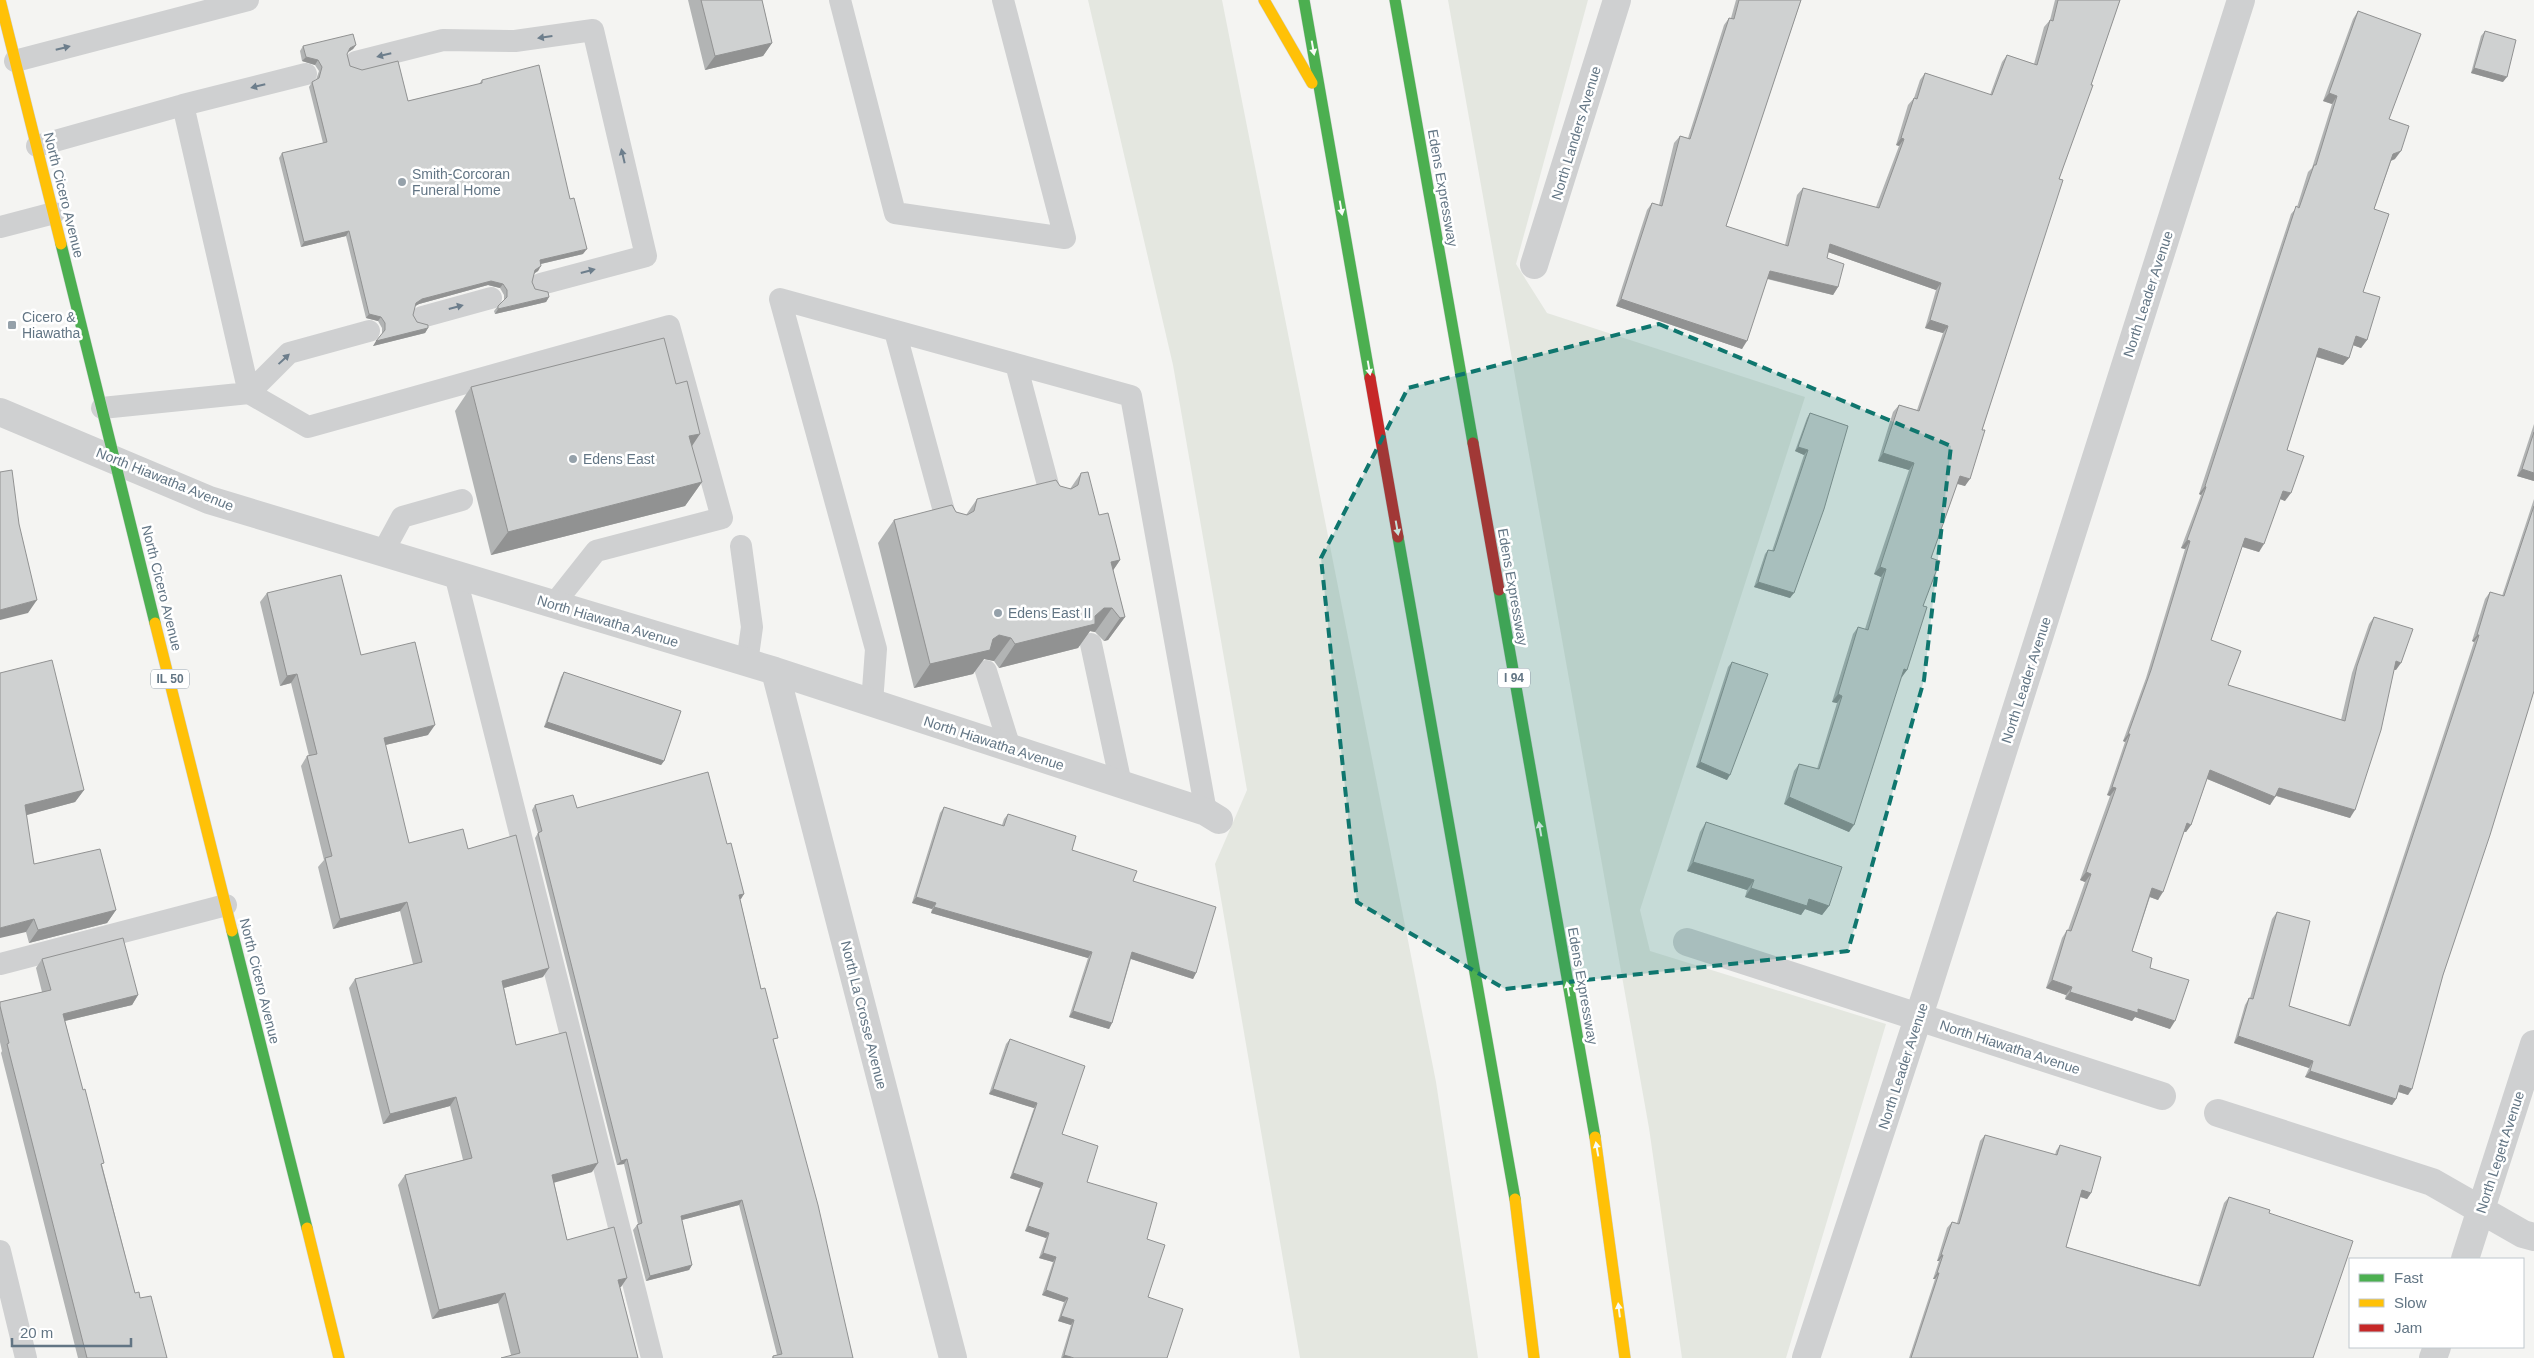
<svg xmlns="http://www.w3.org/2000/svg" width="2534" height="1358" viewBox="0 0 2534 1358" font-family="Arial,sans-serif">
<rect width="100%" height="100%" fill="#f4f4f2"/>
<path fill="#e4e7e0" d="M1088,0H1222L1436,1082L1478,1358H1300L1215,864L1247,790L1173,365Z
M1448,0H1588L1516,264L1547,313L1805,397L1640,910L1650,951L1886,1024L1786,1358H1682L1649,1128Z"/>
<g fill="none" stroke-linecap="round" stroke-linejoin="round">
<defs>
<path id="fast" d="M1304,0L1370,378
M1395,0L1473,443
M61,244L155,623
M1398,537L1515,1199
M1499,590L1595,1137
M232,931L307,1228"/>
<path id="slow" d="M0,0L61,244
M1264,0L1312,83
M155,623L232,931
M1595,1137L1625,1358
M1515,1199L1534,1358
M307,1228L339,1358"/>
<path id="jam" d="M1370,378L1398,537
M1473,443L1499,590"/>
</defs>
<use href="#fast" stroke="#cfd1d1" stroke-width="12"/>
<use href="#slow" stroke="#cfd1d1" stroke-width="12"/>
<use href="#jam" stroke="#cfd1d1" stroke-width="12"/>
<path stroke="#cfd0d1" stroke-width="22" d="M840,0L895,213L1065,238L1003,0
M15,61L248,0
M356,62L443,40L515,41L593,30L646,256L541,284
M183,105L306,74
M37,146L183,105L249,393
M0,227L54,213
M422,317L491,298
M895,331L948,526
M1016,364L1052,500
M249,393L289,353L369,331
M102,408L249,393L308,427L669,326L722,518L596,551L554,604
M741,546L752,627L747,663
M383,552L402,517L462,500
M455,574L652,1358
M1091,644L1121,784
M986,671L1010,748
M872,703L876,649L780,299L1131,396L1206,812
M0,964L226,905
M0,1251L26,1358"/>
<path stroke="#cfd0d1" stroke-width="28" d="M1534,265L1617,0
M0,412L209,500L775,671L1206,812L1219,820
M775,671L953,1358
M1687,942L2162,1096
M2218,1113L2432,1182L2523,1234L2534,1237
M2465,1259L2534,1044
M1806,1358L1926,994L2241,0
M2433,1358L2437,1347"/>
<use href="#fast" stroke="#4caf50" stroke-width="11"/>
<use href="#slow" stroke="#ffc107" stroke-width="11"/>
<use href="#jam" stroke="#c62828" stroke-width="11"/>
</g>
<path fill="#b2b4b4" d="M688,0H762L772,43L763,56L705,70Z
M1736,0H1801L1726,226L1785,245L1797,195L1803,188L1876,207L1899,146L1896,145L1908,105L1914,98L1920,80L1925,73L1990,95L2002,62L2007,55L2034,64L2044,27L2050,20L2055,0H2120L2059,179L1965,486L1957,484L1931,558L1923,606L1907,670L1901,677L1849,832L1784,804L1794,771L1799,764L1817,769L1837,703L1832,702L1853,634L1858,627L1865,629L1881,577L1874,574L1909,470L1878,461L1893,412L1899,405L1917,410L1943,333L1925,328L1936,290L1828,252L1827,258L1838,287L1833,295L1767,279L1742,349L1616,306L1647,210L1652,203L1659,205L1674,143L1680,136L1688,138L1724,25L1729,18H1731Z
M2358,11L2389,119L2395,159L2391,161L2374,209L2363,292L2367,340L2361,348L2353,345L2349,358L2343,365L2316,357L2287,450L2285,501L2280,499L2259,552L2242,547L2211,640L2228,685L2341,720L2352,673L2369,624L2374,617L2396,670H2394L2350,818L2276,796L2270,805L2207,779L2191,825L2186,832H2184L2158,900L2150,897L2132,951L2150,968L2170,1029L2135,1017L2132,1021L2065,999L2066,995L2046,988L2062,938L2067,930H2068L2085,882L2080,880L2110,796L2107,795L2125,742L2123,741L2146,678L2185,549L2181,548L2201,495L2199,494L2291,214L2297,207L2308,172L2312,168L2332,104L2323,101L2353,19Z
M2485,31L2503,82L2471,73L2481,36Z
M356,45L353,49L348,52L347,54L350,66L408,101L479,84L482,80L583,254L541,264L538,271L534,274L532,282L535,289L549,297L546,302L495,314L494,311L498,306L504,300V295L500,288L488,285L419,304L415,306L413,315L417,322L428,328L425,333L373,346L382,334V328L378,321L366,318L346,236L301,247L279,158L282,153L323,143L309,87L312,82L316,80L319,71L315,65L302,61L300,51L303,46Z
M471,387L702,482L685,506L491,555L455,411Z
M1810,413L1848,426L1790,598L1754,587L1765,554L1768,550L1772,551L1804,455L1795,451L1807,418Z
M2534,424V481L2517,476Z
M1081,473L1099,515L1120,560L1113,570L1125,617L1108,640L1104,641L1095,632L1090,631L1078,648L999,668L994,661L984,659L973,674L914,688L878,543L894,520L956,512L966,515L977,499L1060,486L1070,489Z
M2534,499V691L2443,975L2408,1095L2398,1092L2396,1099L2392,1105L2305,1077L2309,1068L2234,1043L2245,1005L2249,998H2250L2272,919L2277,912L2289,1006L2348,1025L2474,642L2472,641L2485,599L2490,592L2502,596Z
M267,593L361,655L428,735L385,745L409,843L468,849L543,977L504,988L516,1045L592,1172L554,1182L567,1240L627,1278L620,1287L638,1358L511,1355L498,1303L432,1319L398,1185L405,1175L463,1160L450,1106L383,1124L349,988L355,979L413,964L400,911L333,929L318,867L324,860L301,766L307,756H309L291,683L280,686L260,602Z
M1732,662L1727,780L1696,767L1728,667Z
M564,672L664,761L661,765L544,727L561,677Z
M0,673L84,790L75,802L26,815L34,864L116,910L107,923L29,943L26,932Z
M535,805L577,808L727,844L744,894L740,899L774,1043L853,1358H772L773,1356L777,1355L739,1205L682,1220L692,1265L689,1270L646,1281L633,1230L637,1225L638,1224L624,1164L617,1165L535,838L538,833L532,810Z
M944,807L1002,825L1004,819L1008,814L1072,850L1133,881L1196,973L1193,979L1131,959L1112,1023L1109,1029L1069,1017L1088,958L931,913L932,909L912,903L940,813Z
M1706,822L1829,906L1822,915L1805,909L1801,915L1745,897L1747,890L1687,871L1700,832Z
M42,959L138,995L132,1005L65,1021L135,1293L140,1298L167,1358H78L1,1053L2,1051L0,1042V1002L42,992L36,968Z
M1010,1039L1062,1134L1087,1182L1147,1239L1148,1297L1167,1358H1061L1071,1325L1058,1321L1064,1302L1042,1295L1053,1262L1039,1258L1046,1238L1025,1231L1040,1188L1010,1178L1034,1108L989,1094L1006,1044Z
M1985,1135L2055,1155L2056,1151L2060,1145L2091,1193L2087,1199L2080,1197L2066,1247L2198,1285L2224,1203L2229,1197L2269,1213L2313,1358H1909L1935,1279H1933L1939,1261H1937L1947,1228L1952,1222L1957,1223L1980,1141Z"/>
<path fill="#919292" d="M772,43L763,56L705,70L715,56Z
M356,45L353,49L347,53L350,48Z
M306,57L318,60L315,65L302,61Z
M2474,68L2507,77L2503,82L2471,73Z
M2329,93L2337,96L2332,104L2323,101Z
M1901,138L1904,139L1899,146L1896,145Z
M2401,151L2395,159L2387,162L2393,154Z
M349,231L346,236L301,247L304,242Z
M1830,244L1941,283L1936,290L1825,251Z
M587,249L583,254L536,265L540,260Z
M541,266L538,271L531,275L535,270Z
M1770,271L1838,287L1833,295L1765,278Z
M491,281L503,284L500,288L488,285L419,304L412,308L416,303L422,299Z
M549,297L546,302L495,314L498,309Z
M1621,299L1747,341L1742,349L1616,306Z
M369,314L381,317L378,321L366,318Z
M1930,320L1948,326L1943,333L1925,328Z
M428,328L425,333L373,346L376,341Z
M2356,336L2367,340L2361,348L2350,344Z
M2319,348L2349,358L2343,365L2314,356Z
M700,434L684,458L689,436Z
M1798,447L1808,450L1804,455L1795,451Z
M1883,453L1914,463L1909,470L1878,461Z
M2522,469L2534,473V481L2517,476Z
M1960,476L1970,479L1965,486L1955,483Z
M702,482L685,506L491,555L508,532Z
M2205,486L2206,487L2201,495L2199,494Z
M2283,491L2291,493L2285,501L2278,498Z
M2245,538L2264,544L2259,552L2240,546Z
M2187,540L2190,541L2185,549L2181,548Z
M1120,560L1104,584L1111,562Z
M1880,567L1886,569L1881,577L1874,574Z
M1758,582L1794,593L1790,598L1754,587Z
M37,600L28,613L0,620V610Z
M1104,608H1112L1095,632L1090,631L1078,648L999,668L1015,644L1095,616Z
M1125,617L1108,640L1104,641L1120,618Z
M999,635L1011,638L994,661L984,659L973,674L914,688L930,664L993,639Z
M2477,635H2479L2474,642L2472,641Z
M2396,661L2401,663L2396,670L2391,669Z
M1904,669L1907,670L1902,677L1898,676Z
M297,674L291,683L280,686L287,676Z
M1838,694L1842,696L1837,703L1832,702Z
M547,722L664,761L661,765L544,727Z
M435,725L428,735L377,747L384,738Z
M2128,734H2130L2125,742L2123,741Z
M1700,762L1730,775L1727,780L1696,767Z
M2210,770L2275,797L2270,805L2205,778Z
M2112,787L2116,788L2110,796L2107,795Z
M2279,788L2355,810L2350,818L2274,795Z
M84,790L75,802L16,818L25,805Z
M1789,797L1854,825L1849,832L1784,804Z
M2187,823L2191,825L2186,832L2182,831Z
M1693,862L1754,880L1747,890L1687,871Z
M2086,872L2091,874L2085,882L2080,880Z
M1751,888L1809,899L1829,906L1822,915L1805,909L1801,915L1745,897Z
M2152,888L2163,892L2158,900L2147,896Z
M744,894L741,899L736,900L739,895Z
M916,897L936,903L932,909L912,903Z
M407,902L400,911L333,929L340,919Z
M934,907L1092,952L1088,958L931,913Z
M116,910L107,923L29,943L38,930Z
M34,919L26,932L0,938V928Z
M1132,952L1196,973L1193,979L1128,958Z
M549,968L543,977L496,990L502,981Z
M2052,980L2072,987L2066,995L2046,988Z
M2070,992L2138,1009L2175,1021L2170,1029L2135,1017L2132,1021L2065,999Z
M138,995L132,1005L56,1023L63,1014Z
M1073,1011L1112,1023L1109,1029L1069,1017Z
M2238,1036L2313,1061L2309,1068L2234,1043Z
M2310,1071L2396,1099L2392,1105L2305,1077Z
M2400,1085L2412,1089L2408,1095L2396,1091Z
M993,1089L1037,1103L1034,1108L989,1094Z
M456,1097L450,1106L383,1124L390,1114Z
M627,1159L624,1164L617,1165L621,1161Z
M598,1163L592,1172L546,1185L552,1175Z
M1013,1173L1043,1183L1040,1188L1010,1178Z
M2082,1190L2091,1193L2087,1199L2078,1196Z
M742,1200L739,1205L678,1221L681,1216Z
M1028,1226L1049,1233L1046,1238L1025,1231Z
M1043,1253L1056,1257L1053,1262L1039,1258Z
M1941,1255H1943L1939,1261H1937Z
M692,1265L689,1270L646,1281L650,1276Z
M1937,1273H1939L1935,1279H1933Z
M627,1278L621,1287L612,1289L618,1280Z
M1046,1290L1068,1298L1064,1302L1042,1295Z
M505,1293L498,1303L432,1319L439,1310Z
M1061,1316L1074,1320L1071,1325L1058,1321Z
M1064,1355L1074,1358H1062Z"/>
<path fill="#cfd1d1" stroke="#919292" d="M701,0H762L772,43L715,56Z
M1739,0H1801L1726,226L1788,246L1803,188L1879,208L1904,139L1901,138L1914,98L1917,99L1925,73L1992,95L2007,55L2037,65L2050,20L2053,21L2058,0H2120L2091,85H2093L2059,179L2063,180L1982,430H1985L1970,479L1960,476L1931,558L1940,561L1923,606L1927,607L1907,670L1904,669L1854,825L1789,797L1799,764L1819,769L1842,696L1838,694L1858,627L1868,630L1886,569L1880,567L1914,463L1883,453L1899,405L1919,411L1948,326L1930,320L1941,283L1830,244L1827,258L1844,264L1838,287L1770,271L1747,341L1621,299L1652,203L1662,206L1680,136L1690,139L1729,18L1734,19Z
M2358,11L2421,34L2389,119L2409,126L2401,151L2393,154L2374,209L2389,214L2363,292L2380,297L2367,340L2356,336L2349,358L2319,348L2287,450L2304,456L2291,493L2283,491L2264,544L2245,538L2211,640L2241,651L2228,685L2345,721L2357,666L2374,617L2413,629L2401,663L2396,661L2381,730L2355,810L2279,788L2275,797L2210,770L2191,825L2187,823L2163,892L2152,888L2132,951L2152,958L2150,968L2189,980L2175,1021L2138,1009V1013L2070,992L2072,987L2052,980L2067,930L2071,931L2091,874L2086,872L2116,788L2112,787L2130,734H2128L2151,670L2190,541L2187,540L2206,487L2205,486L2296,206L2299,208L2314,165H2316L2337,96L2329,93Z
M2485,31L2516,40L2507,77L2474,68Z
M353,34L356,45L350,48L347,54L350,66L362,70L398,61L408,101L482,83V80L539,65L570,199L574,198L587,249L540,260L541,266L535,270L532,282L535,289L548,292L549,297L498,309V306L507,297V290L503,284L491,281L422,299L416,303L413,315L417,322L428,325V328L376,341L385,330V323L381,317L369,314L349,231L304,242L282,153L327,142L312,82L319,78L322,67L318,60L306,57L303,46Z
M664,338L676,384L687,381L700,434L689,436L702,482L508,532L471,387Z
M1810,413L1848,426L1824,509L1794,593L1758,582L1768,550L1774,551L1808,450L1798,447Z
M2534,432V473L2522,469Z
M12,470L19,524L37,600L0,610V472Z
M1088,472L1099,515L1108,513L1120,560L1111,562L1125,617L1120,618L1112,608H1104L1095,616V624L1015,644L1011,638L999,635L993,639L990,650L930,664L894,520L952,505L956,512L967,515L974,511L977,499L1056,480L1060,486L1071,489L1078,485L1081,473Z
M2534,506V691L2490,835L2443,975L2412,1089L2400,1085L2396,1099L2310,1071L2313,1061L2238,1036L2249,998L2253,999L2277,912L2310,921L2289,1006L2350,1026L2479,635H2477L2490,592L2504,596Z
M341,575L361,655L415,642L435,725L384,738L409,843L463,829L468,849L516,835L549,968L502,981L516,1045L566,1032L598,1163L552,1175L567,1240L614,1227L627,1278L618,1280L638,1358H501L520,1353L505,1293L439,1310L405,1175L472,1158L456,1097L390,1114L355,979L422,962L407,902L340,919L325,858L332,856L307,756L317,754L297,674L287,676L267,593Z
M52,660L84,790L25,805L34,864L100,849L116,910L38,930L34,919L0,928V673Z
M1732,662L1768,674L1730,775L1700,762Z
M564,672L681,711L664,761L547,722Z
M708,772L727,844L731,843L744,894L739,895L761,989L765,988L778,1038L773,1039L818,1205L853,1358H773V1356L782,1354L742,1200L681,1216L692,1265L650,1276L637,1225L642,1223L627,1159L621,1161L538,833L542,831L535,805L573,795L577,808Z
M944,807L1004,826L1008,814L1076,836L1072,850L1137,871L1133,881L1216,907L1196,973L1132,952L1112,1023L1073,1011L1092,952L934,907L936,903L916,897Z
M1706,822L1842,867L1829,906L1809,899L1807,906L1751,888L1754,880L1693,862Z
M123,938L138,995L63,1014L83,1090L85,1089L104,1163L101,1164L135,1293L139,1292L140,1298L151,1296L167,1358H87L7,1044L9,1043L0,1006V1002L51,990L42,959Z
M1010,1039L1085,1066L1062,1134L1098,1146L1087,1182L1157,1203L1147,1239L1165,1245L1148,1297L1183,1309L1167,1358H1074L1064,1355L1074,1320L1061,1316L1068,1298L1046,1290L1056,1257L1043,1253L1049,1233L1028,1226L1043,1183L1013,1173L1037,1103L993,1089Z
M1985,1135L2057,1155L2060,1145L2101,1157L2091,1193L2082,1190L2066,1247L2161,1275L2200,1286L2229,1197L2270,1210L2269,1213L2353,1241L2313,1358H1911L1939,1273H1937L1943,1255H1941L1952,1222L1959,1224Z"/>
<defs><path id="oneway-solid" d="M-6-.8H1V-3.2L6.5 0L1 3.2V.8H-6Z" transform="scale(1.25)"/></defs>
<g fill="#6d7e8c">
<use href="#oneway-solid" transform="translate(545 37) rotate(172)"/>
<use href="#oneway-solid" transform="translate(63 48) rotate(-14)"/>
<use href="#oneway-solid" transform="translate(384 55) rotate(166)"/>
<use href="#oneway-solid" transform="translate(258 86) rotate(166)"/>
<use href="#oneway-solid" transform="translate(623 156) rotate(-103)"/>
<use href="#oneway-solid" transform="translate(588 271) rotate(-15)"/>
<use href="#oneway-solid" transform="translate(456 307) rotate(-15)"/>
<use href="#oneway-solid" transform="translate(284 359) rotate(-43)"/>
</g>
<g fill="#f6fbf6">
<use href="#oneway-solid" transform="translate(1313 48) rotate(80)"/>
<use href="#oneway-solid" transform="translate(1341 208) rotate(80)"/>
<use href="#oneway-solid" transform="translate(1369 368) rotate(80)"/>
<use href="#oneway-solid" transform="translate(1397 528) rotate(80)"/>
<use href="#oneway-solid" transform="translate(1540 829) rotate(-100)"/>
<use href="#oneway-solid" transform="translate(1568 989) rotate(-100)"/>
<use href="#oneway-solid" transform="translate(1597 1149) rotate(-100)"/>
<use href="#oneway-solid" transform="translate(1619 1310) rotate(-97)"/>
</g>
<path fill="#0f766e" fill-opacity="0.2" stroke="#0f766e" stroke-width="4" stroke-dasharray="10 6" stroke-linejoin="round" d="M1659,324L1951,446L1924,680L1848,951L1505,989L1357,902L1321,558L1408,388Z"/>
<g fill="#95a1aa" stroke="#fff" stroke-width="2">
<circle cx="402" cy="182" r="5"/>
<rect x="7" y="320" width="10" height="10" rx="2.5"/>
<circle cx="573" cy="459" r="5"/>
<circle cx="998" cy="613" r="5"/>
</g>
<g text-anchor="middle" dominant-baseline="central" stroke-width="5" stroke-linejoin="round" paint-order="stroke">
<g fill="#fff" stroke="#919ea9" stroke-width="1">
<rect x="1498" y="668.5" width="32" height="19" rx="4"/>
<rect x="151" y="669.5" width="38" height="19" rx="4"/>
</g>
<g font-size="12" font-weight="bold" fill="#627584">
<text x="1514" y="678">I 94</text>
<text x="170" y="679">IL 50</text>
</g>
<g font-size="14" fill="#627584" stroke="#fff">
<text transform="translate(1576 133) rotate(-73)">North Landers Avenue</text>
<text transform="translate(1443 188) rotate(80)">Edens Expressway</text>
<text transform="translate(64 195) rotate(76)">North Cicero Avenue</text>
<text transform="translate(2148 294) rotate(-72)">North Leader Avenue</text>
<text transform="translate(165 479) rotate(22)">North Hiawatha Avenue</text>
<text transform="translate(1513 587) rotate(80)">Edens Expressway</text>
<text transform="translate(162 588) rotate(76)">North Cicero Avenue</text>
<text transform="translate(608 621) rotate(17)">North Hiawatha Avenue</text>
<text transform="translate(2026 680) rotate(-72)">North Leader Avenue</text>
<text transform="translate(994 743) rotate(18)">North Hiawatha Avenue</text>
<text transform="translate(260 981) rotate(76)">North Cicero Avenue</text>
<text transform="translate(1583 986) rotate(80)">Edens Expressway</text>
<text transform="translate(864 1015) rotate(76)">North La Crosse Avenue</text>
<text transform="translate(2010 1047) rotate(18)">North Hiawatha Avenue</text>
<text transform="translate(1903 1066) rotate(-72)">North Leader Avenue</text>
<text transform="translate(2500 1152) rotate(-72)">North Legett Avenue</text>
</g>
<g font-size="14" fill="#627584" stroke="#fff" text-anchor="start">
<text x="412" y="174">Smith-Corcoran<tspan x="412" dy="16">Funeral Home</tspan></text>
<text x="22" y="317">Cicero &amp;<tspan x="22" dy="16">Hiawatha</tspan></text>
<text x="583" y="459">Edens East</text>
<text x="1008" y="613">Edens East II</text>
</g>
</g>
<rect x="2349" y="1258" width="175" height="90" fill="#ffffff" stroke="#c0c8ce"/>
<rect x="2359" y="1274" width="25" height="8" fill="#4caf50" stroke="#c0c8ce"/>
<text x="2394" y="1283" font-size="15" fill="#627584">Fast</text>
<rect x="2359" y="1299" width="25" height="8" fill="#ffc107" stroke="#c0c8ce"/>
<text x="2394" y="1308" font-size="15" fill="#627584">Slow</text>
<rect x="2359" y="1324" width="25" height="8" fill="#c62828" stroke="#c0c8ce"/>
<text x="2394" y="1333" font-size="15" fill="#627584">Jam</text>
<path d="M12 1338v8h119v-8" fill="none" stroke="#627584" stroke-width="2.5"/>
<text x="20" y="1338" font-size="15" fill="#627584" stroke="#ffffff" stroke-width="4" paint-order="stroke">20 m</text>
</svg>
